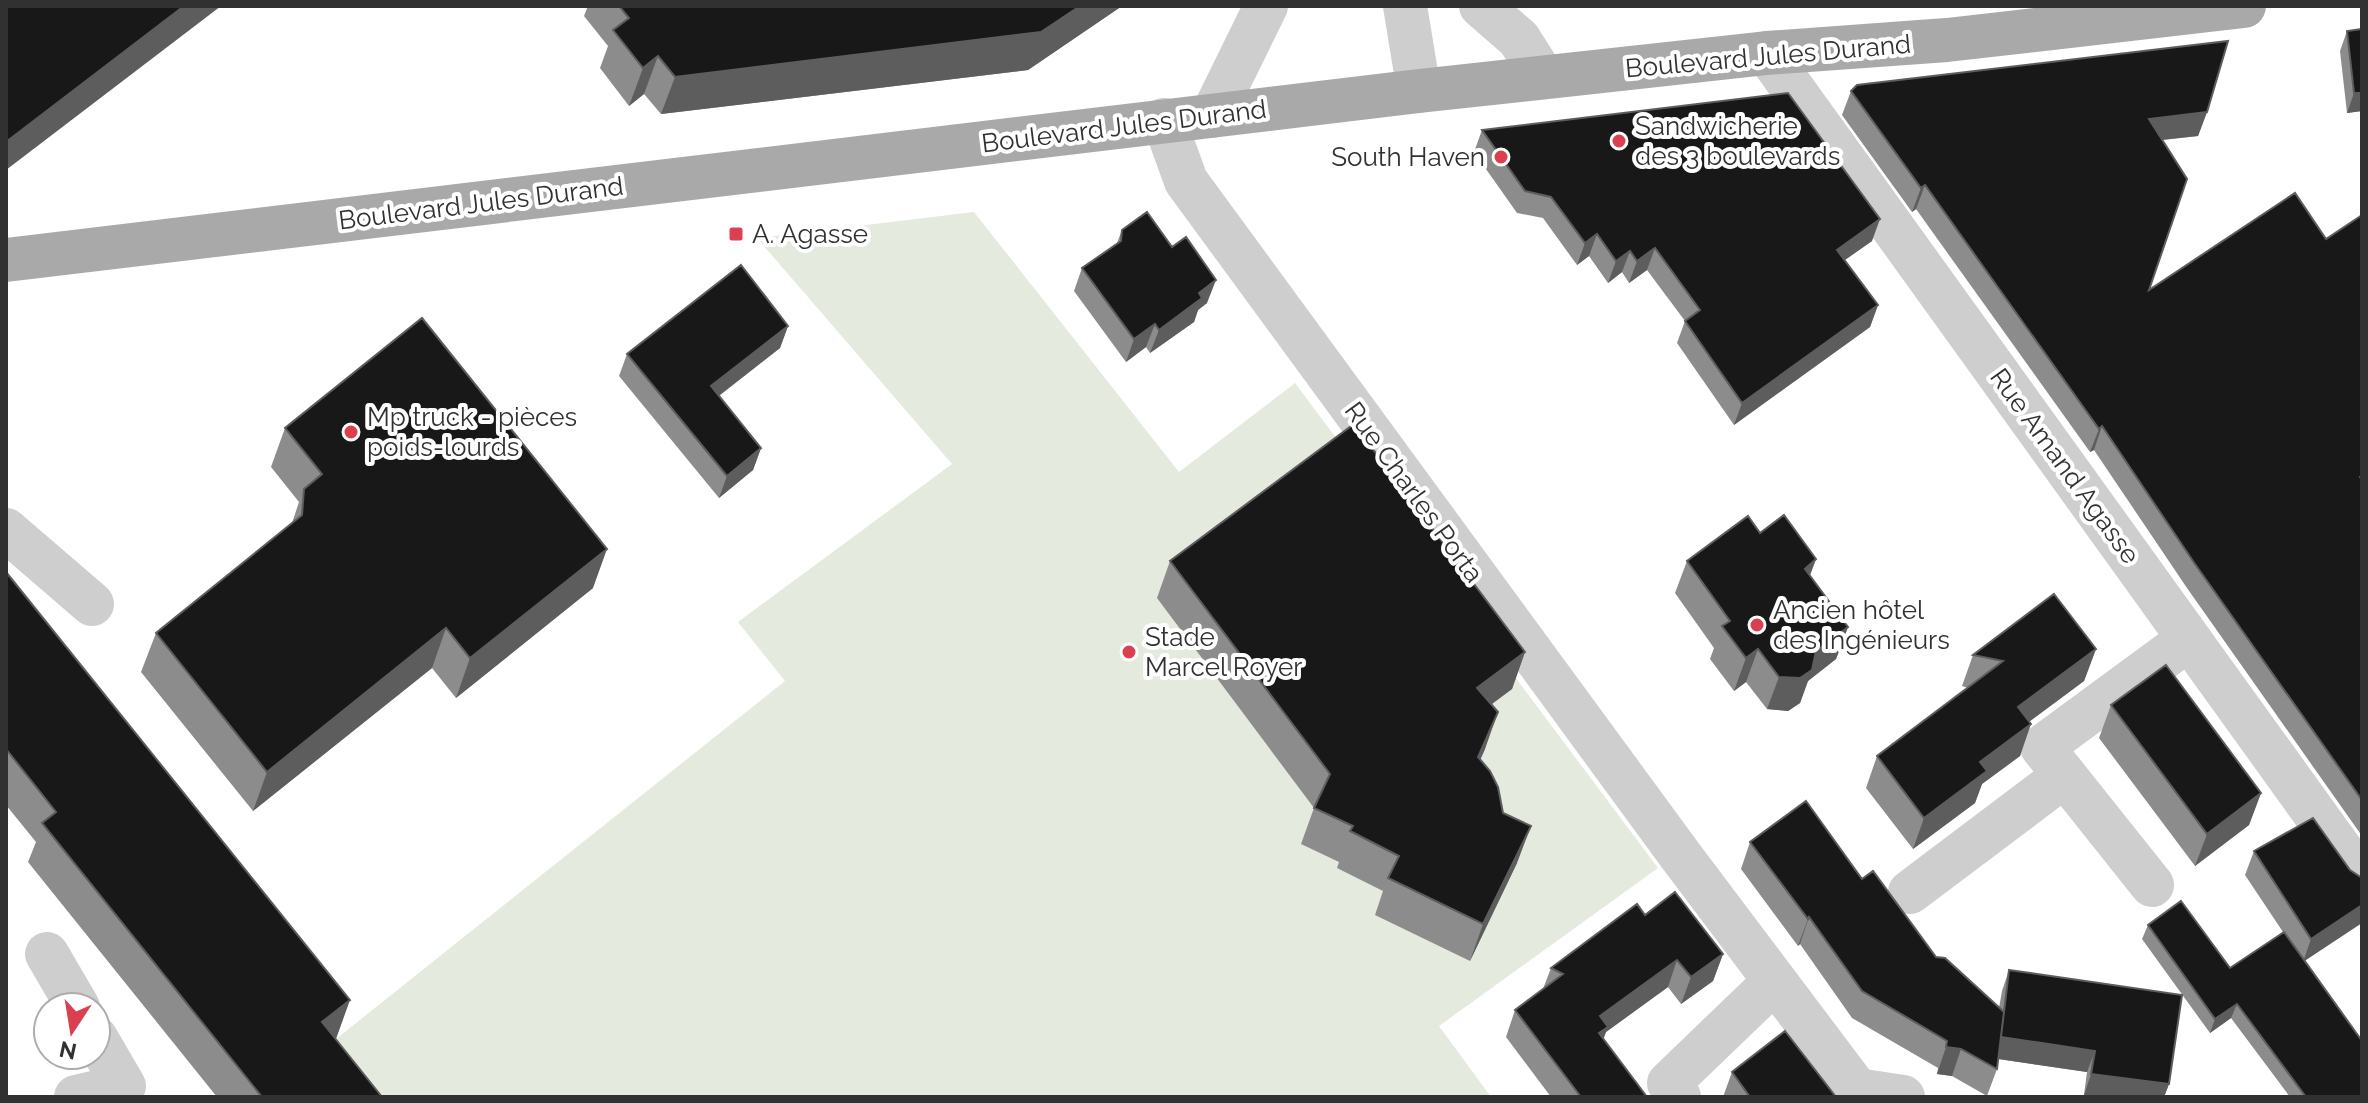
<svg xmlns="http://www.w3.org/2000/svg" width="2368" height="1103" viewBox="0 0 2368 1103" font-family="Raleway,sans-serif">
<rect width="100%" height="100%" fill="#fff"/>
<path fill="#e4eadd" d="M974,212L1179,472L1295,383L1658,868L1439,1026L1491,1097H382L336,1039L785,681L738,622L952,464L757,238Z"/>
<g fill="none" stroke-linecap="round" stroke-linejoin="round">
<path stroke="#cecece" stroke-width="44" d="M1405,6L1419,91
M1481,6L1519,39L1543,77
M1767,53L2362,879
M1212,116L1266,6
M1164,120L1186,181L1680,855L1857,1090L1903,1097
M6,530L92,604
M2152,885L2042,747L2189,639
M1910,892L2064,776
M47,954L78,1007
M76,1097L124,1086L96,1038
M1679,1097L1669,1083L1775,981"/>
<path stroke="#a9a9a9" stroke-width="44" d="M6,260L1419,91L1767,53L1947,40L2244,6"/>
</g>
<path fill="#8c8c8c" d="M588,6H1122L1028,70L661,114L644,94L629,106L600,68L608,46L584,16Z
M2347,31L2362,111L2347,113L2340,51Z
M1851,91L2207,112L2198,136L2163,140L2149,290L2326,239L2362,215V836L2187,588L2094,450L2090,452L1916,209L1912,212L1842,115Z
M1482,130L1872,241L1845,260L1878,305L1870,327L1734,425L1677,343L1685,321L1647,270L1629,283L1622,272L1608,283L1589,256L1577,265L1543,218L1517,213L1474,152Z
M1122,230L1207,303L1198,310L1194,322L1150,353L1146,347L1126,362L1074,291L1082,268L1117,243Z
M788,326L780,348L719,396L761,448L753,470L719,498L619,376L627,354Z
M285,428L593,588L456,698L432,668L253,811L141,672L156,633L292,523L299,502L271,467Z
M1760,533L1816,559L1810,575L1848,627L1836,659L1808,681L1800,703L1788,711L1767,709L1746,682L1734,691L1710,659L1714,648L1675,593L1687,561Z
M1170,561L1525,652L1512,689L1491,704L1485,749L1480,760L1503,813L1517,863L1470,961L1375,915L1383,891L1337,868L1339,862L1301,844L1314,808L1157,598Z
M6,572L336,1039L382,1097H217L28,862L36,842L6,805Z
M2096,649L2084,681L2029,722L2020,756L1982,784L1975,803L1913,849L1866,788L1877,756L1968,688L1962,686L1973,655Z
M2111,705L2261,793L2249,825L2195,866L2099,738Z
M1750,842L1862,879L1936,957L1999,1008L2002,991L2009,970L2169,1084L2164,1097H2101L2084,1095L2087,1072L1998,1059L1997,1069L1987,1096L1952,1076L1937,1074L1938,1068L1852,1018L1800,944L1798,946L1741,869Z
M2254,851L2350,870L2360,878L2305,961L2362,1097H2290L2231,1018L2210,1033L2142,939L2148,925L2230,968L2283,932L2245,875Z
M1645,915L1723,954L1713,981L1681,1004L1668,987L1606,1032L1603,1039L1647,1097H1551L1506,1037L1515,1010L1543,989L1551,968Z
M1732,1072L1836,1097H1723Z"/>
<path fill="#5d5d5d" d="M184,6H221L6,170V142Z
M1080,6H1122L1028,70L661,114L675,77Z
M658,56L644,94L629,106L643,68Z
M2354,93H2362V111L2347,113Z
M2207,112L2198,136L2141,142L2149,119Z
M1925,185L1916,209L1912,212L1921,188Z
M1880,219L1872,241L1829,271L1837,250Z
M1597,234L1589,256L1577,265L1585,243Z
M1655,248L1647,270L1629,283L1637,261Z
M1630,251L1622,272L1608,283L1616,261Z
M1216,280L1207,303L1198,310L1194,322L1150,353L1159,330L1199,293Z
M1878,305L1870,327L1734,425L1742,403Z
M1155,324L1146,347L1126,362L1134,339Z
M788,326L780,348L703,408L711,386Z
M2102,426L2094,450L2090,452L2099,429Z
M761,448L753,470L719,498L727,476Z
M607,549L593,588L456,698L470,658Z
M1816,559L1804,591L1805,569Z
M1848,627L1836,659L1808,681L1800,703L1788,711L1767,709L1779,677L1816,651Z
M446,628L432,668L253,811L267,772Z
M1758,649L1746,682L1734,691L1746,658Z
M2096,649L2084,681L2007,738L2018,707Z
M1525,652L1512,689L1464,725L1477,688Z
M1498,712L1485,749L1465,794L1478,757Z
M2031,724L2020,756L1982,784L1975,803L1913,849L1924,818L1980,762Z
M2261,793L2249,825L2195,866L2207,834Z
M1531,826L1517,863L1470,961L1483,924Z
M2362,905V923L2303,962L2311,939Z
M1809,917L1800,944L1798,946L1808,919Z
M1723,954L1713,981L1681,1004L1691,977Z
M1677,960L1668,987L1606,1032L1598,1054L1600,1016Z
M350,1000L336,1039L322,1022Z
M2237,1004L2231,1018L2210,1033L2215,1019Z
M2000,1037L2095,1051L2087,1072L1992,1058Z
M1946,1047L1961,1049L1952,1076L1937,1074Z
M2091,1074L2169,1084L2164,1097H2101L2084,1095Z"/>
<path fill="#181818" stroke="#5d5d5d" stroke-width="2" d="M6,6H184L6,142Z
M619,6H1080L1041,32L675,77L658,56L643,68L613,30L629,18Z
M2362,29V93H2354L2347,31Z
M2228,41L2207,112L2149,119L2187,179L2149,290L2295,193L2326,239L2362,215V476L2360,477L2362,480V800L2195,564L2102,426L2099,429L1925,185L1921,188L1851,91L1857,85Z
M1788,93L1880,219L1837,250L1878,305L1742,403L1685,321L1700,310L1655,248L1637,261L1630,251L1616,261L1597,234L1585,243L1551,197L1525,191L1482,130Z
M1147,212L1172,247L1186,237L1216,280L1199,293L1202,298L1159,330L1155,324L1134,339L1082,268L1121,241L1122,230Z
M741,265L788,326L711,386L761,448L727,476L627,354Z
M422,318L607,549L470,658L446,628L267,772L156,633L302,515L304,489L322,474L285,428Z
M1354,424L1525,652L1477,688L1498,712L1478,757L1490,771L1498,787L1503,813L1531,826L1483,924L1388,878L1399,856L1350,831L1353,826L1314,808L1330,774L1170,561Z
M1784,515L1816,559L1805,569L1848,627L1816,651L1812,670L1800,678L1779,677L1758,649L1746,658L1722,626L1730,621L1687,561L1748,516L1760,533Z
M6,572L350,1000L322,1022L382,1097H262L42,823L56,812L6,749Z
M2054,594L2096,649L2018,707L2031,724L1980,762L1987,771L1924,818L1877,756L2003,661L1973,655Z
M2166,665L2261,793L2207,834L2111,705Z
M1806,801L1862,879L1873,871L1936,957L1945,958L2004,1012L1997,1069L1961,1049L1946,1047L1947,1041L1862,991L1809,917L1808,919L1750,842Z
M2313,818L2350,870L2362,878V905L2311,939L2254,851Z
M1675,892L1723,954L1691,977L1677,960L1600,1016L1608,1027L1599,1033L1647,1097H1581L1515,1010L1563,974L1551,968L1637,904L1645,915Z
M2181,901L2230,968L2284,932L2362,1041V1097H2306L2237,1004L2215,1019L2148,925Z
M2009,970L2182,995L2169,1084L2091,1074L2095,1051L2001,1037Z
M1785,1031L1836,1097H1750L1732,1072Z"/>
<g fill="#db4050" stroke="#fff" stroke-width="3">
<circle cx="1619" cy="141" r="8"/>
<circle cx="1501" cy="157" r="8"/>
<rect x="728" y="226" width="16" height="16" rx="4"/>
<circle cx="351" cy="432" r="8"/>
<circle cx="1757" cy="625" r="8"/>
<circle cx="1129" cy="652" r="8"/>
</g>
<g text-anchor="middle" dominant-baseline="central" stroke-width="8" stroke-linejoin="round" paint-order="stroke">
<g font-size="26" fill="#313131" stroke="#fff">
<text transform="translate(1768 56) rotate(-5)">Boulevard Jules Durand</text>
<text transform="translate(1124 126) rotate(-7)">Boulevard Jules Durand</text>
<text transform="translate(481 203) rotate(-7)">Boulevard Jules Durand</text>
<text transform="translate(2065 466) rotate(54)">Rue Amand Agasse</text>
<text transform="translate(1414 492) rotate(54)">Rue Charles Porta</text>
</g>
<g font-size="26" fill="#313131" stroke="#fff" text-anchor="start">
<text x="1635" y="126">Sandwicherie<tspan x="1635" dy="30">des 3 boulevards</tspan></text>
<text x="1485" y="157" text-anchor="end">South Haven</text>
<text x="752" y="234">A. Agasse</text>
<text x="367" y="417">Mp truck - pièces<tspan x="367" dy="30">poids-lourds</tspan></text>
<text x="1773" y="610">Ancien hôtel<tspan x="1773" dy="30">des Ingénieurs</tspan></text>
<text x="1145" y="637">Stade<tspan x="1145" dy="30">Marcel Royer</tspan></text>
</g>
</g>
<rect width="2368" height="1103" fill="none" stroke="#313131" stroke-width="16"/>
<g transform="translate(72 1031) rotate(192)"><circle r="38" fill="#ffffff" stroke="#adadad" stroke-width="2"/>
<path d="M0-6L14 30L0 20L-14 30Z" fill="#db4050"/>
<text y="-12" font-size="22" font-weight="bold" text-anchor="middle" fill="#313131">N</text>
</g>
</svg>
